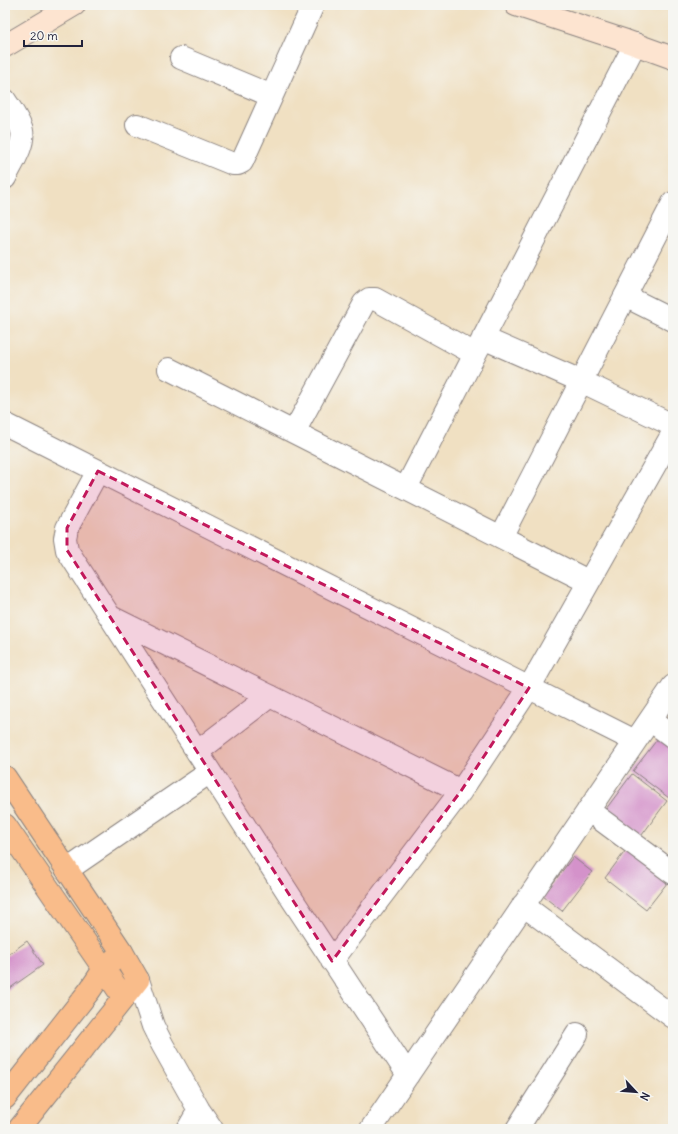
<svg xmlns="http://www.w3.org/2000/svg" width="678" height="1134" font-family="Delius,sans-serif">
<rect width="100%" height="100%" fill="#f6f6f2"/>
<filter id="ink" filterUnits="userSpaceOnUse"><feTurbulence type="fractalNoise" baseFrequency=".025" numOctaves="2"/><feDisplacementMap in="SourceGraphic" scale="8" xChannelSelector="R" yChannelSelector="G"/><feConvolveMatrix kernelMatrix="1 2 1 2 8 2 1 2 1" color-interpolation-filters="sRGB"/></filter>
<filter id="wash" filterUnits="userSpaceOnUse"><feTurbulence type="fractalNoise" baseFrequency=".012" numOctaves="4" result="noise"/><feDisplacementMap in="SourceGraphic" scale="16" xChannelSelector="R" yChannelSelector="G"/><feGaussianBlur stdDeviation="0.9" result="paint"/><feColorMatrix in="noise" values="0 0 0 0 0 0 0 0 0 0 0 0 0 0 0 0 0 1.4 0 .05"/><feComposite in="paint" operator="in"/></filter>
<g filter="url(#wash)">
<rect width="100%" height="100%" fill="#f0e0c2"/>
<g id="blocks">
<path fill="#d492ca" d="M673,706V720L666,715Z
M662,733L673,741V793L669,798L633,771Z
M632,774L667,801L639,839L603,813Z
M629,846L671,878L646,910L605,878Z
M573,857L592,872L562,911L543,896Z
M27,941L43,965L6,991L5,989V957Z"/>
</g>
</g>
<g filter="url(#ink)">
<use href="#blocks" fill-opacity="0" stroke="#89817e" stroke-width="1"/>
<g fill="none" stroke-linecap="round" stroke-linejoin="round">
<defs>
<path id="street" d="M181,58L272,96
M5,100C10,108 20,122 22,131C25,145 11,165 5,178
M137,125L233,164H238L242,162L313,5
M625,296L673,320
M169,369L588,581
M5,424L635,741
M294,432L364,303L369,299H375L475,354
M98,471L67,528L65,538L67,550L292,899L408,1075
M406,488L635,44
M501,537L673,203
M111,617L461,791
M650,720L673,737
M197,752L270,696
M588,810L673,873
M67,870L210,772
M523,905L673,1017
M332,961L461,791L529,688L673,433V427L668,423L581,381L483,338
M138,980L153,1026L162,1044L199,1110L212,1129
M188,1129L199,1110
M371,1129L673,686
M517,1129L577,1034"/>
<path id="secondary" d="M516,5L626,41L673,58
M5,46L74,5"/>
<path id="primary" d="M5,777L122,952L138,980L19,1129
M5,825L104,969L90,990L5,1098"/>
<path id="highway" d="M122,952L104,969L123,997"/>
</defs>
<use href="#street" stroke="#89817e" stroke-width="24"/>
<use href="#secondary" stroke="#89817e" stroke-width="24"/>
<use href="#primary" stroke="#89817e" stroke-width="24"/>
<use href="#highway" stroke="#89817e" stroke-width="24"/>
<use href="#street" stroke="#fff" stroke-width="22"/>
<use href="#secondary" stroke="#fde4d0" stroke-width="22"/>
<use href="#primary" stroke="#f9bc8a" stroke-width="22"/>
<use href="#highway" stroke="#f9bc8a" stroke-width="22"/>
</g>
</g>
<path fill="#c2185b" fill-opacity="0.2" stroke="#c2185b" stroke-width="3" stroke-dasharray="8 5" stroke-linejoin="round" d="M98,471L529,688L461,791L332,961L67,550V528Z"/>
<rect width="678" height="1134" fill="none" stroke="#f6f6f2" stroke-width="20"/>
<g transform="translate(636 1092) rotate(116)" stroke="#f6f6f2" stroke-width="3" paint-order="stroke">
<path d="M0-3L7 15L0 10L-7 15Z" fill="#22223b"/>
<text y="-6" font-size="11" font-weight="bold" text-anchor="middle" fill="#22223b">N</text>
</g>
<path d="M24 40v6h58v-6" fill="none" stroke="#22223b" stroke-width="2"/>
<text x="30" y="40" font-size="12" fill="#22223b" stroke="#f6f6f2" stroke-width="3" paint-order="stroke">20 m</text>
</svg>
